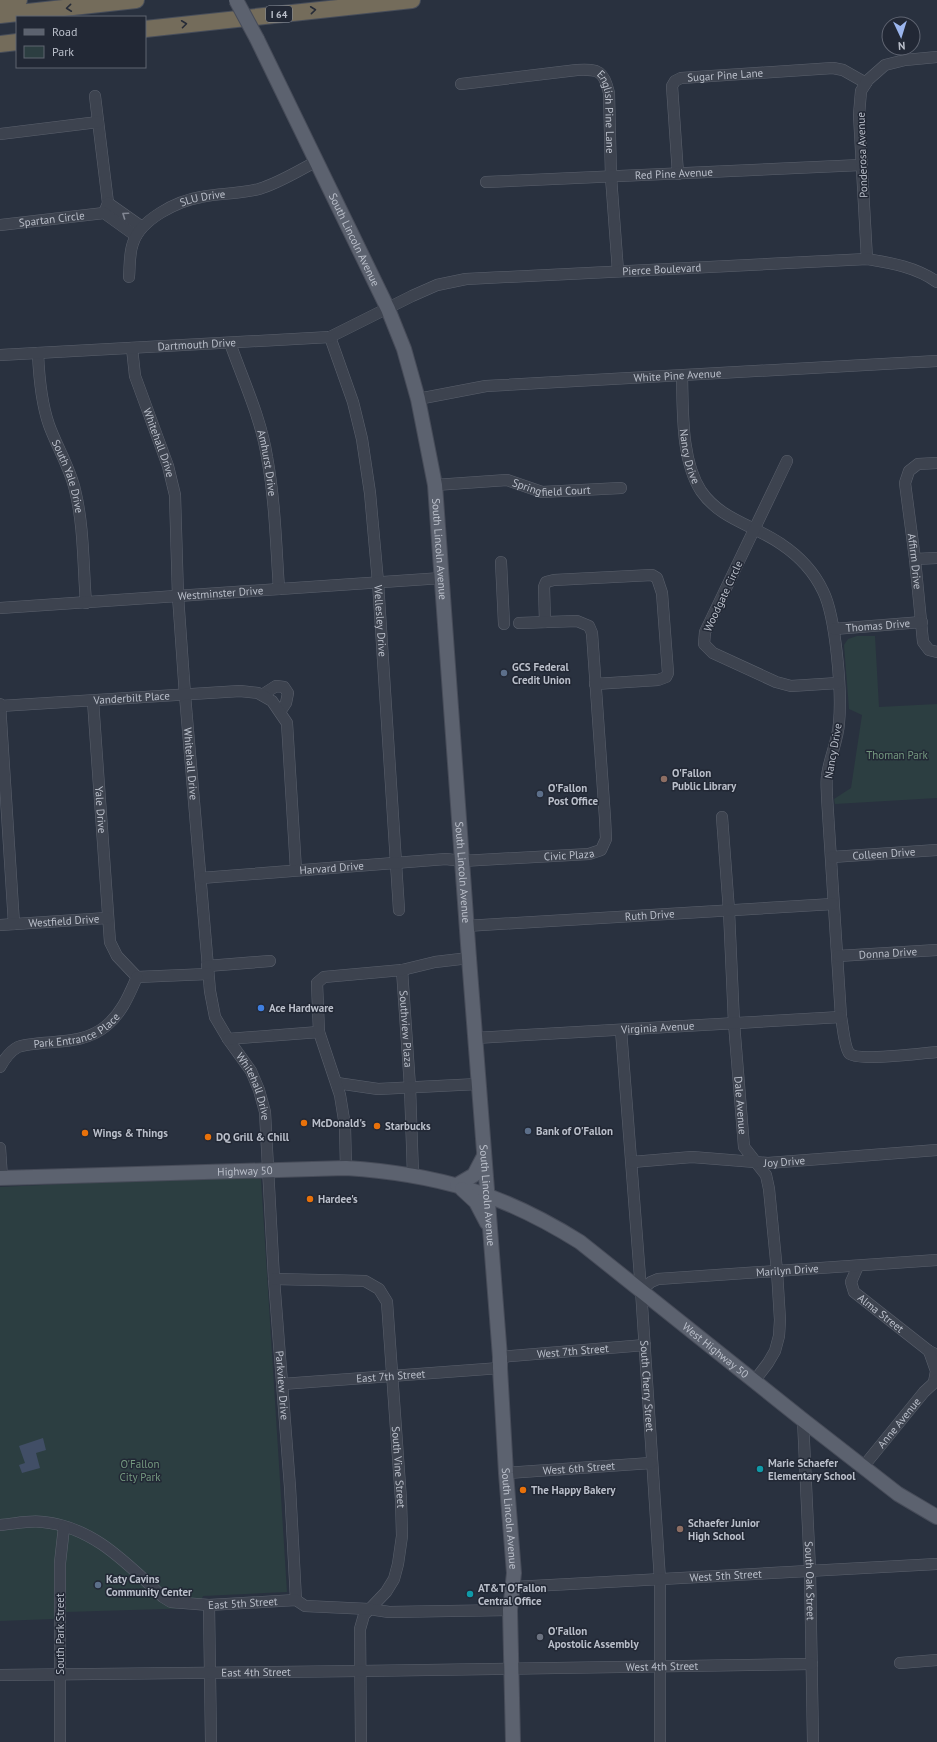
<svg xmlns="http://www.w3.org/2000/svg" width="937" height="1742" font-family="'PT Sans',sans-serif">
<rect width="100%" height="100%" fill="#29313f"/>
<path fill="#2c3e41" d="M857,636H875L879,707L937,704V798L835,804L834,799L851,788L862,715L849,709L844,645L848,639Z
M249,1178L261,1179L287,1592L203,1596L198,1608L66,1612L53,1619L0,1621V1187L151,1180Z"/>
<path fill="#414e66" d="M43,1438L46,1450L36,1453L40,1468L22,1473L19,1465L25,1463L19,1446Z"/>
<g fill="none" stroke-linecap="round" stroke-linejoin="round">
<defs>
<g id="minor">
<path id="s1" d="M461,84L577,70C599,69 604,71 609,93L611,177L618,271"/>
<path d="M95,96L108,203L104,213"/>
<path d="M0,134L98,122"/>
<path id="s2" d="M678,174L672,86L675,81L681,78L833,68L843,70L866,83"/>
<path id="s3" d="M486,182L861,165"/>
<path d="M108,203L142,227"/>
<path id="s4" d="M0,225L104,213L136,236"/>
<path d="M867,259L859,115L861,91L868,80L885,65L905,60L937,57"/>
<path id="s5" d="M129,277C130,266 129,254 133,243C141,219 177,201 201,197C220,193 240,194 259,189C279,183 298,171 317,161"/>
<path id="s6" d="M330,337L353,402L362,439L370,493L378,582L399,910"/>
<path id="s7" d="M230,343C243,380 261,418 267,457C275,500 276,545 279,589"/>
<path id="s8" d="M132,348L135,376L168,466L175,495L178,596L185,695L210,991L215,1017L228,1039L251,1071L259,1090L265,1112L274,1279L290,1487L296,1600"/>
<path id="s9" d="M38,353C39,378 41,402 49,425C57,447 70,468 75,490C84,526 83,566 86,603"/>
<path id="s10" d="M0,355L330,337L412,296L437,285L466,279L867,259C891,263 916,267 937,282"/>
<path id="s11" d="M682,376C683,411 681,460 701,491C721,520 754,525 781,544C799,556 814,572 823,591C836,617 842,693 839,723C838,741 829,758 827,776C826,783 827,790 827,797L841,1017C843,1026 844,1046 849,1053C856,1062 923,1053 937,1052"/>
<path id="s12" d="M418,399L486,386L937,361"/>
<path d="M787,461L705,632L704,644L713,653L776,682L791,686L838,683"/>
<path id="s13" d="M937,463L918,464L909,471L905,483L915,559L923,642L929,650L937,652"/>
<path id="s14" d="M435,485L507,480L542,492L621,488"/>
<path d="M915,559L937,558"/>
<path d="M501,562L504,624"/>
<path id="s15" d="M0,608L442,578"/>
<path d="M545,622L544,587L546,582L554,580L652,575L657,578L662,593L668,673L666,677L658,680L595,684"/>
<path id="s16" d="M834,629L922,622"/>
<path d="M262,695L276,686L284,687L288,693L286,703L280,712"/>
<path id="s17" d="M93,701L110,942L117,956L137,977"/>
<path d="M0,704L14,924"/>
<path id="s18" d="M0,706L240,691L258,693L272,701L287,723L296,870"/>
<path id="s19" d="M722,817L729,911L734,1023L744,1147L766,1175L769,1189L777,1271L780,1320L779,1336L775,1351L768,1363L755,1380"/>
<path id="s20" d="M832,857L937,850"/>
<path id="s21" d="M201,878L446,859L462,861L589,854L601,850L606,839L605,818L592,633L589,626L577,621L519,623"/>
<path id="s22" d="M0,925L107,918"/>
<path id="s23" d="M466,926L833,904"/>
<path id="s24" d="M838,956L937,950"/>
<path d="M207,966L270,961"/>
<path id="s25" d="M402,970L410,1087L413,1175"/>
<path d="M137,977L208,974"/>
<path id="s26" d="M621,1030L641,1290L660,1580V1742"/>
<path id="s27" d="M475,1038L841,1017"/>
<path d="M228,1039L319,1032"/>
<path id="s28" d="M0,1067C4,1060 10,1051 18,1047C26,1044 35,1044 42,1043C65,1041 88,1041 106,1026C122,1013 129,995 137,977"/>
<path d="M337,1083L378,1089L478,1084"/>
<path d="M0,1148L2,1178"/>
<path id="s29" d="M632,1162L692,1157L768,1163L937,1150"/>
<path d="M346,1168L345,1126L340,1095L319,1032L317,983L324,977L402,970L435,962L469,958"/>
<path id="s30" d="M858,1266L851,1282L854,1292L929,1351L937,1355"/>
<path id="s31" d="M274,1279L365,1281L379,1289L387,1302L401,1500L402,1536L398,1564L394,1579L386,1592L364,1615L360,1629L361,1742"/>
<path id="s32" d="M641,1290L651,1282L658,1279L937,1260"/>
<path d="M929,1351L936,1371L934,1382"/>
<path id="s33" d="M500,1357L645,1345"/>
<path id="s34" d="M282,1384L500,1368"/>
<path id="s35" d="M803,1420L810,1570L813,1742"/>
<path id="s36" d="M863,1467L924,1392L937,1380"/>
<path id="s37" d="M506,1473L651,1463"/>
<path id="s38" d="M0,1525C14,1524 29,1520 43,1522C94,1527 127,1564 163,1597L171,1602L209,1605L296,1600L305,1606L369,1609L389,1612L510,1610"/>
<path id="s39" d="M514,1587L937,1564"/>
<path d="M209,1605L211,1742"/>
<path d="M900,1663L937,1660"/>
<path id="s40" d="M0,1675L360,1671L812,1664"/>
<path d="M60,1742V1563L64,1527"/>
</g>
<g id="major">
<path id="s41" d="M257,39L388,309L404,349L418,399L435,485L469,958L500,1357V1368L506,1473L514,1573L510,1610L513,1742"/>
<path id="s42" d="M0,1178L346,1168C437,1174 502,1193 580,1242L803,1420L898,1494L937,1517"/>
<path d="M457,1185L474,1175L484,1156"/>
<path d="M462,1189L476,1202L487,1223"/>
</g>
<path id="highway" d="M0,1L19,0
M0,15L136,0
M145,29L412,0
M0,44L17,42"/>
</defs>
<use href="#minor" stroke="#5b616d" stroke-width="12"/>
<use href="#major" stroke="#474c59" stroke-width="16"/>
<use href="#highway" stroke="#484e5a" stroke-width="18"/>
<use href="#minor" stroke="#3d434f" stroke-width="11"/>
<use href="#major" stroke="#5c626f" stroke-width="14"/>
<use href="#highway" stroke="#746c5b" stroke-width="16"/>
<defs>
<path id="major-bridge" d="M236,0L257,39"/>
</defs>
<use href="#major-bridge" stroke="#474c59" stroke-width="16" stroke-linecap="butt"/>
<use href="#major-bridge" stroke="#5c626f" stroke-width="14"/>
</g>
<defs><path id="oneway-chevron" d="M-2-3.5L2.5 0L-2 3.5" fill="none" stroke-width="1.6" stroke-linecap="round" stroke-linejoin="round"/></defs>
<g stroke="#262b37">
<use href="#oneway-chevron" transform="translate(69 8) rotate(174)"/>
<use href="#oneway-chevron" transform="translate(313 10) rotate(-6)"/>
<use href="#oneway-chevron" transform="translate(184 24) rotate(-7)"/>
</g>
<use stroke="#828793" href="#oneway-chevron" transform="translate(125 215) rotate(-145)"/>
<g fill="#5c6f8a" stroke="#222835" stroke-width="1.5">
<circle cx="504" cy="673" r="4"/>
<circle cx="540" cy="794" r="4"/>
<circle cx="528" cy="1131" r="4"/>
<circle cx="98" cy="1585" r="4"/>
</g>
<g fill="#8d6e63" stroke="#222835" stroke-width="1.5">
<circle cx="664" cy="779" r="4"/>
<circle cx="680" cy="1529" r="4"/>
</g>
<circle fill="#3f7fe0" stroke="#222835" stroke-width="1.5" cx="261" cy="1008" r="4"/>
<g fill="#e8710a" stroke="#222835" stroke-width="1.5">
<circle cx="304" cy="1123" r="4"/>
<circle cx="377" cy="1126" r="4"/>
<circle cx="85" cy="1133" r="4"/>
<circle cx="208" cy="1137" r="4"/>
<circle cx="310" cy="1199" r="4"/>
<circle cx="523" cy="1490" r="4"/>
</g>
<g fill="#0f9aa8" stroke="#222835" stroke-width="1.5">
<circle cx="760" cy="1469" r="4"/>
<circle cx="470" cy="1594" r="4"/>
</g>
<circle fill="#6b7280" stroke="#222835" stroke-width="1.5" cx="540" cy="1637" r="4"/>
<g text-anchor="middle" stroke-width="3" stroke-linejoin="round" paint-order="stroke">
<rect fill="#222835" stroke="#8c929d" stroke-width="1" x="266" y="6" width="26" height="16" rx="3"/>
<g font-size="10" font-weight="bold" fill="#babfca">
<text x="279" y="18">I 64</text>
</g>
<g font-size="11" fill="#babfca" stroke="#222835">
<text dy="4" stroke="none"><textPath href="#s2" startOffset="145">Sugar Pine Lane</textPath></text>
<text dy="4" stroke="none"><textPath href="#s1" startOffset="181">English Pine Lane</textPath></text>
<text transform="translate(862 155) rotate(-92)" y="4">Ponderosa Avenue</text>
<text dy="4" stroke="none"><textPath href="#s3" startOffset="188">Red Pine Avenue</textPath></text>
<text dy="4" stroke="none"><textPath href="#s5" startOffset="121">SLU Drive</textPath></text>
<text dy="4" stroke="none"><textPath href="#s4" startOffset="52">Spartan Circle</textPath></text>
<text dy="4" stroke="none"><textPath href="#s41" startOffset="223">South Lincoln Avenue</textPath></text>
<text dy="4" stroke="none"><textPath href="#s10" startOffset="675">Pierce Boulevard</textPath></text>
<text dy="4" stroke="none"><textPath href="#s10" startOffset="197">Dartmouth Drive</textPath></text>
<text dy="4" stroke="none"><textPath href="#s12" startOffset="261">White Pine Avenue</textPath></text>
<text dy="4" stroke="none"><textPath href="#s8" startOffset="99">Whitehall Drive</textPath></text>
<text dy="4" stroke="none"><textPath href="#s11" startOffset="81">Nancy Drive</textPath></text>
<text dy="4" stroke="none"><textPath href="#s7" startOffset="126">Amhurst Drive</textPath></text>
<text dy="4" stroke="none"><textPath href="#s9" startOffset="128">South Yale Drive</textPath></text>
<text dy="4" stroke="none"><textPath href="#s14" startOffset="118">Springfield Court</textPath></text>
<text dy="4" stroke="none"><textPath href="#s41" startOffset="547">South Lincoln Avenue</textPath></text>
<text dy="4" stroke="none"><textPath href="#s13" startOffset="122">Affirm Drive</textPath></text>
<text dy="4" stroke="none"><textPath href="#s15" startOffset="221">Westminster Drive</textPath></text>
<text transform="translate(723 596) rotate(-65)" y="4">Woodgate Circle</text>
<text dy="4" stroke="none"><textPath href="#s6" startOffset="290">Wellesley Drive</textPath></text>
<text dy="4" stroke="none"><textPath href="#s16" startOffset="44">Thomas Drive</textPath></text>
<text dy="4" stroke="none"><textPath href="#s18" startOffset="132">Vanderbilt Place</textPath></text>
<text transform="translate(833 751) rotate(-80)" y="4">Nancy Drive</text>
<text dy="4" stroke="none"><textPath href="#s8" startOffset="423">Whitehall Drive</textPath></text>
<text dy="4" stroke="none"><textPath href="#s17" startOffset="109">Yale Drive</textPath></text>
<text dy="4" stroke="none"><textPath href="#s20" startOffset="52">Colleen Drive</textPath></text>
<text dy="4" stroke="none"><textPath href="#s21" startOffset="369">Civic Plaza</textPath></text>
<text dy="4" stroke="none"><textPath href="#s21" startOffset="131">Harvard Drive</textPath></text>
<text dy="4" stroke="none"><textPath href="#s41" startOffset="871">South Lincoln Avenue</textPath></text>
<text dy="4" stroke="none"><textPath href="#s23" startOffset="184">Ruth Drive</textPath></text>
<text dy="4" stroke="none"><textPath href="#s22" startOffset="64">Westfield Drive</textPath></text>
<text dy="4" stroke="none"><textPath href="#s24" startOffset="50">Donna Drive</textPath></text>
<text dy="4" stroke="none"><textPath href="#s27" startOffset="183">Virginia Avenue</textPath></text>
<text dy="4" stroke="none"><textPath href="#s28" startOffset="89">Park Entrance Place</textPath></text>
<text dy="4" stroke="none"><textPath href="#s25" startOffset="59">Southview Plaza</textPath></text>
<text dy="4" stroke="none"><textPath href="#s8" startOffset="758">Whitehall Drive</textPath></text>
<text dy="4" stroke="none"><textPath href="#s19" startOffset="289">Dale Avenue</textPath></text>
<text dy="4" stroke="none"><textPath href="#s29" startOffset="153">Joy Drive</textPath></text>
<text dy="4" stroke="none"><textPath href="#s42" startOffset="245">Highway 50</textPath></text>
<text dy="4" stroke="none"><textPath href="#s41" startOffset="1195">South Lincoln Avenue</textPath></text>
<text dy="4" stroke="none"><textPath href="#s32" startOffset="150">Marilyn Drive</textPath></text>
<text dy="4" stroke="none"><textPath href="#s30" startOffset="62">Alma Street</textPath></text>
<text dy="4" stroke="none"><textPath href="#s42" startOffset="768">West Highway 50</textPath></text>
<text dy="4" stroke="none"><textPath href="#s33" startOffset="73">West 7th Street</textPath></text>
<text dy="4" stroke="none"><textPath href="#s34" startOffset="109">East 7th Street</textPath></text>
<text dy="4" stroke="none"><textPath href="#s8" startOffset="1060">Parkview Drive</textPath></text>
<text dy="4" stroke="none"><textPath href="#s26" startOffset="357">South Cherry Street</textPath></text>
<text dy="4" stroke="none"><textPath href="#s36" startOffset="57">Anne Avenue</textPath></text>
<text dy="4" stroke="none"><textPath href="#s31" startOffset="288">South Vine Street</textPath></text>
<text dy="4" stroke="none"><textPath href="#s37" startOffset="73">West 6th Street</textPath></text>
<text dy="4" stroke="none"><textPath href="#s41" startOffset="1519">South Lincoln Avenue</textPath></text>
<text dy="4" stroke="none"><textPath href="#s39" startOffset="212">West 5th Street</textPath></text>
<text dy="4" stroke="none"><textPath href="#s35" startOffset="161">South Oak Street</textPath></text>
<text dy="4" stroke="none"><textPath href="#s38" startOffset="269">East 5th Street</textPath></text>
<text transform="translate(60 1634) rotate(-90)" y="4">South Park Street</text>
<text dy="4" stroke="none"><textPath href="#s40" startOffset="662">West 4th Street</textPath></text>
<text dy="4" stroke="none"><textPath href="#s40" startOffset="256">East 4th Street</textPath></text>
</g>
<g font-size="11" font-weight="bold" fill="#babfca" stroke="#222835" text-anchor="start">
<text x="512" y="671">GCS Federal<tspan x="512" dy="13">Credit Union</tspan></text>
<text x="672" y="777">O'Fallon<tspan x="672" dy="13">Public Library</tspan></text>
<text x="548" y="792">O'Fallon<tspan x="548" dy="13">Post Office</tspan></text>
<text x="269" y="1012">Ace Hardware</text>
<text x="312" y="1127">McDonald's</text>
<text x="385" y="1130">Starbucks</text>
<text x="536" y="1135">Bank of O'Fallon</text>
<text x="93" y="1137">Wings &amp; Things</text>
<text x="216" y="1141">DQ Grill &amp; Chill</text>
<text x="318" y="1203">Hardee's</text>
<text x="768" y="1467">Marie Schaefer<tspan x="768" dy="13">Elementary School</tspan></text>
<text x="531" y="1494">The Happy Bakery</text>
<text x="688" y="1527">Schaefer Junior<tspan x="688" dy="13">High School</tspan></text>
<text x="106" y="1583">Katy Cavins<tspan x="106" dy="13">Community Center</tspan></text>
<text x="478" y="1592">AT&amp;T O'Fallon<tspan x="478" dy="13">Central Office</tspan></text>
<text x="548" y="1635">O'Fallon<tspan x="548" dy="13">Apostolic Assembly</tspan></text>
</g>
<g font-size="11" fill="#74987f" stroke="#222835">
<text x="897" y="759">Thoman Park</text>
<text x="140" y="1468">O'Fallon<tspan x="140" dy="13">City Park</tspan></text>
</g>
</g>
<rect x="16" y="16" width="130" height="52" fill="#222835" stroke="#5f6471"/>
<rect x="24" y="29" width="20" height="6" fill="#5c626f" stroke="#5f6471"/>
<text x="52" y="36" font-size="12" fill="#babfca">Road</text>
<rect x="24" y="46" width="20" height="12" fill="#2c3e41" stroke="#5f6471"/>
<text x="52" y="56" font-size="12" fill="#babfca">Park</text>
<g transform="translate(901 36) rotate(176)"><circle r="19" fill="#222835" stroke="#5f6471"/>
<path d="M0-3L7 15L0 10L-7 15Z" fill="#9bb5ed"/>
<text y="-6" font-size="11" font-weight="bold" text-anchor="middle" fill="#babfca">N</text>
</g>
</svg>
